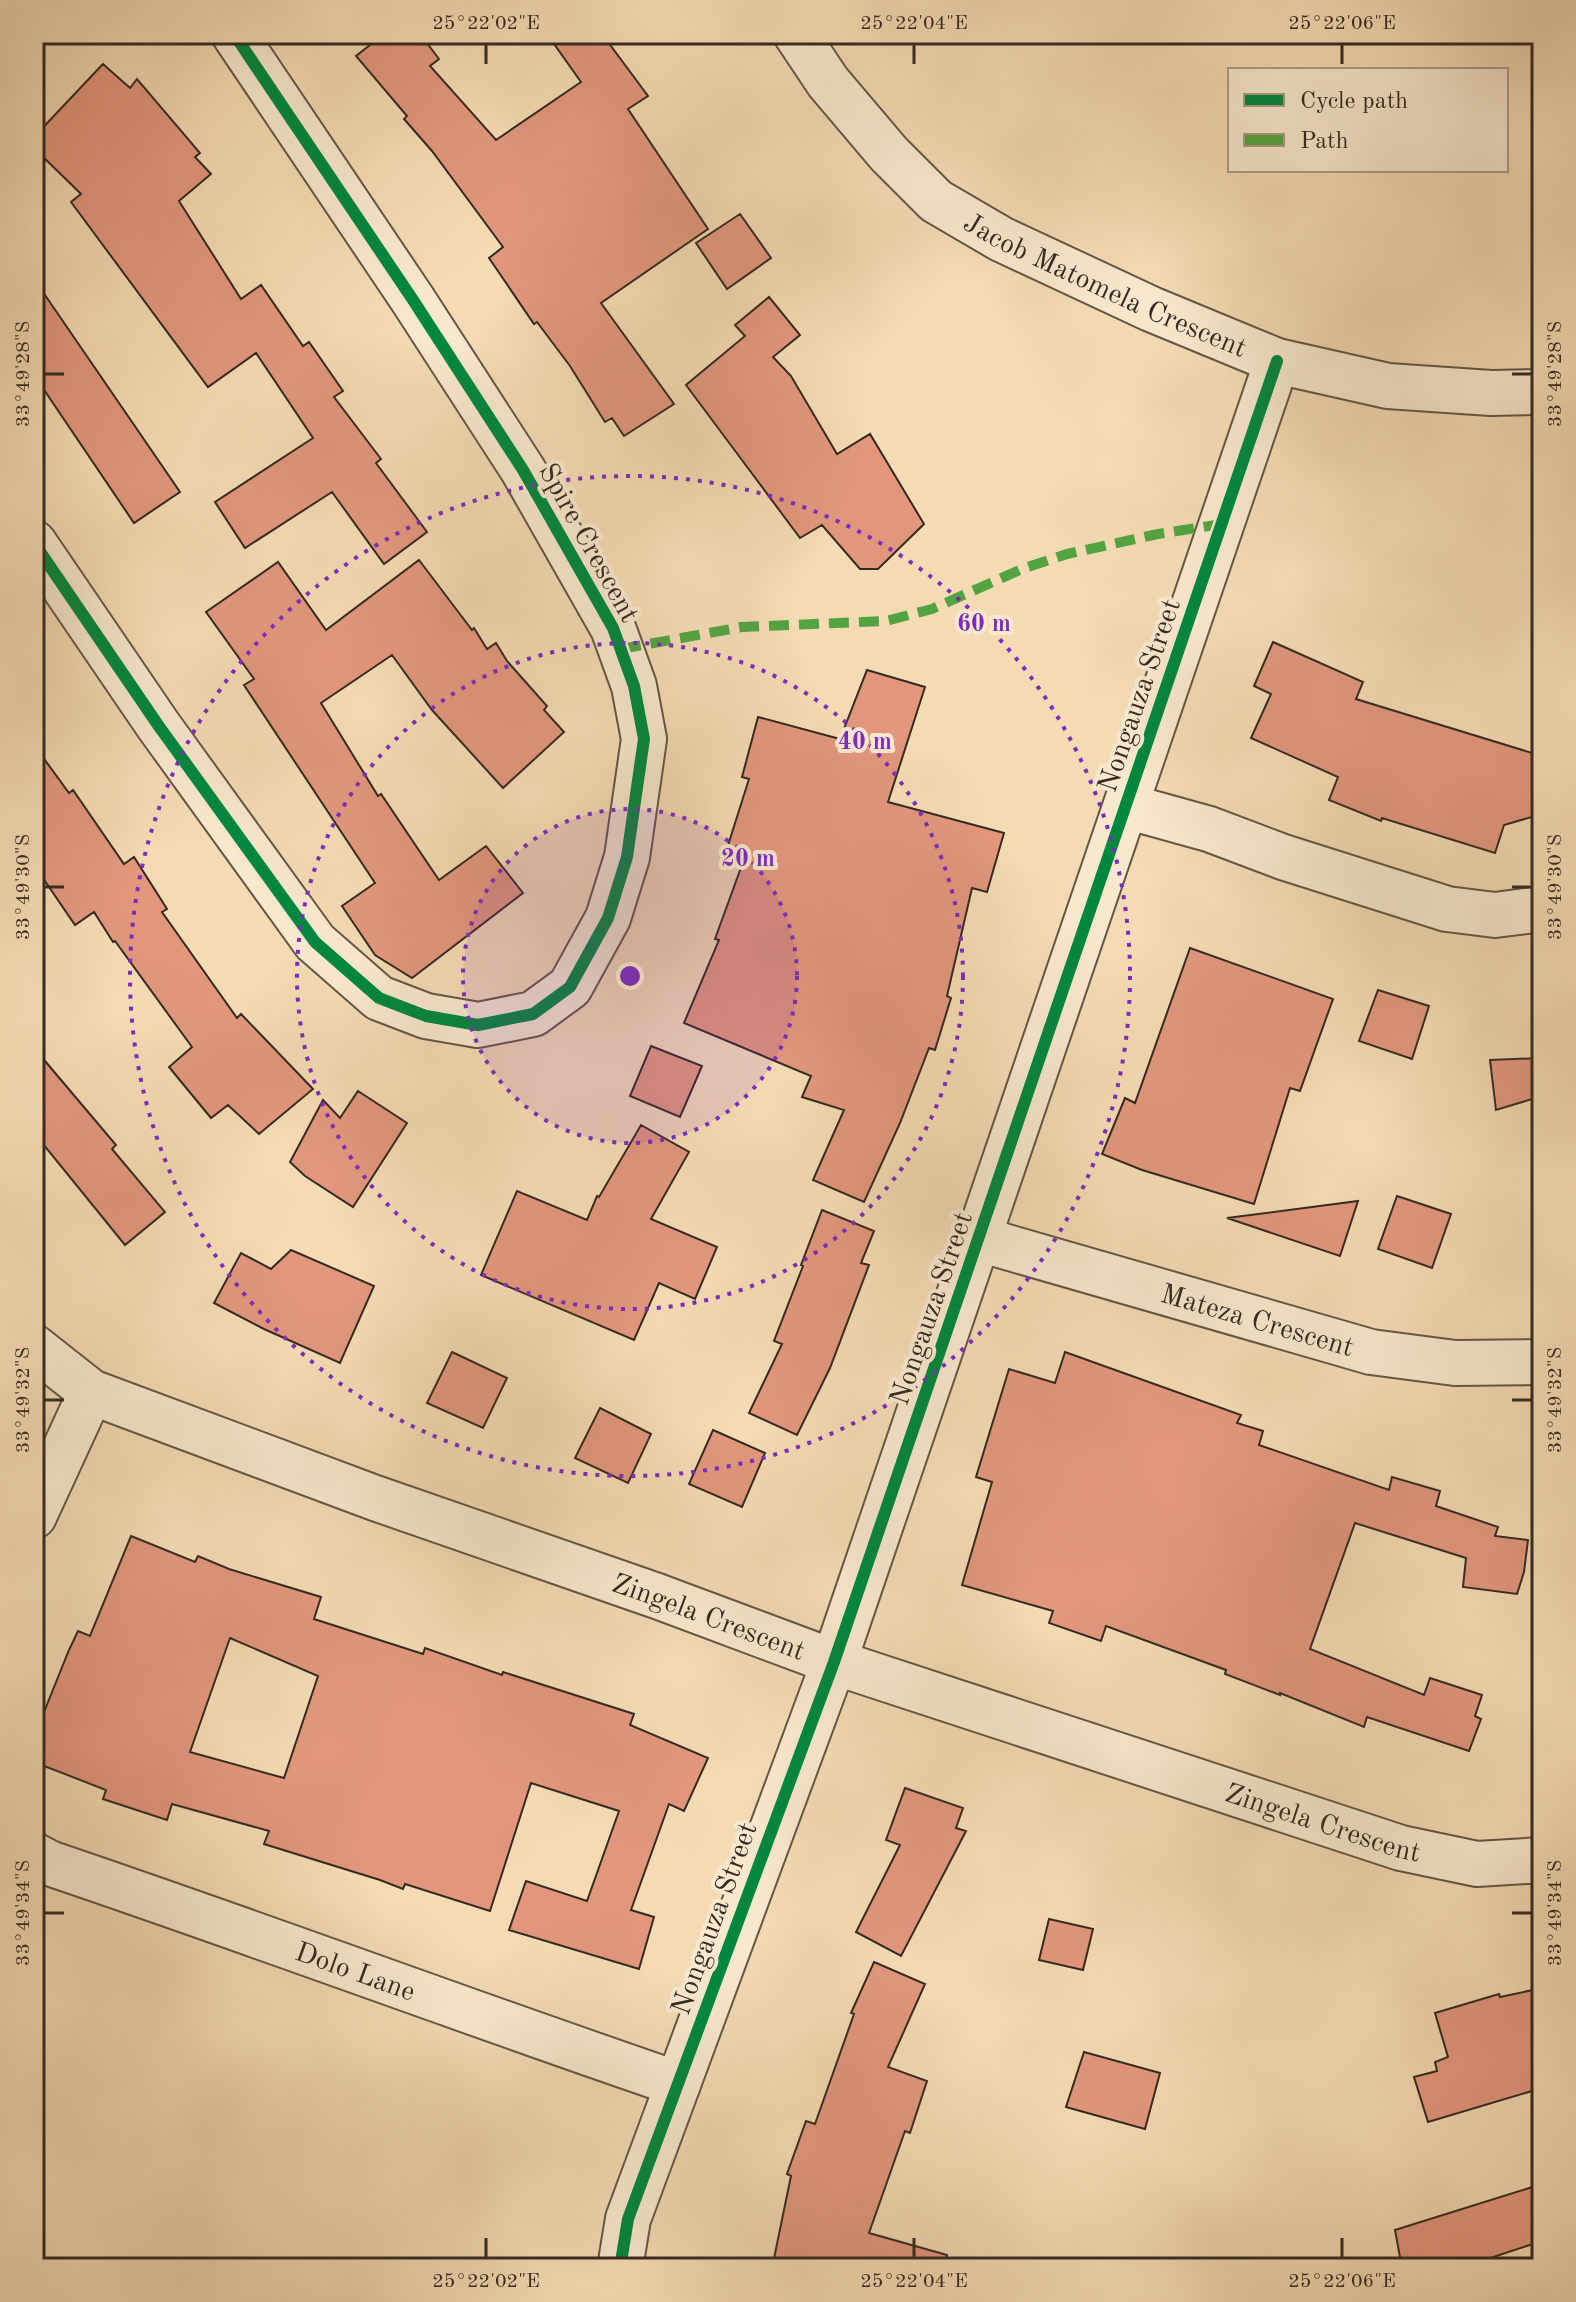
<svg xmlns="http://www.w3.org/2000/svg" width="1576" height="2302" font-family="'Old Standard TT',serif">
<rect width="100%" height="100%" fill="#f4dbb4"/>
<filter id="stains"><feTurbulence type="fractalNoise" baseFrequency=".0025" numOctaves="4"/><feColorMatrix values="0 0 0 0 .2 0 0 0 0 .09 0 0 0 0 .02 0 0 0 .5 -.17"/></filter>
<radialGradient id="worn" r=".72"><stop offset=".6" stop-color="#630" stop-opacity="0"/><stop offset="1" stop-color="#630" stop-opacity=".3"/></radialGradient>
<path fill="#e2977d" stroke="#342a22" stroke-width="2" fill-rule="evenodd" d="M384,34H420L439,59L430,66L496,140L581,82L547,34H602L648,96L628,109L708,229L601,303L674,404L624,436L612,418L605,422L570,366L537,322L534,324L489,258L503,247L432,151L404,119L407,116L356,56Z
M103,64L130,88L137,79L200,153L195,157L211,174L179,201L241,299L261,285L303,346L309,342L343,391L334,397L381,459L376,463L427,532L384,564L332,492L245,548L215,502L313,438L256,353L208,387L71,202L81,194L34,148V137Z
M740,214L771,258L727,289L696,243Z
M34,279L180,492L134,523L34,375Z
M769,297L800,335L773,357L791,376L837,454L870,434L924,524L878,569H860L822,525L800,538L686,385L745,336L735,325Z
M419,560L472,630L474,628L487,649L496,643L507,661L547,706L544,710L564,732L503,788L432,710L392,655L321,703L378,796L381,794L439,880L486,846L523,893L412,978L375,955L342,906L375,883L244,685L254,679L206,612L278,562L326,630Z
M1273,642L1363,682L1356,699L1542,756V814L1504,825L1495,853L1382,818L1381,821L1329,800L1338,777L1251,738L1271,694L1254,686Z
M867,670L925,687L888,802L1004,833L987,892L972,888L947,996L951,998L935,1050L929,1048L900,1123L864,1202L813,1180L844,1110L802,1097L811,1076L684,1023L719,940L715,939L743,862L725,855L749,779L742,777L758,717L840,739Z
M34,745L69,793L73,790L124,864L134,857L167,909L162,912L237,1018L241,1014L313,1089L259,1134L228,1105L211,1118L169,1067L192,1047L115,941L113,942L94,912L75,925L34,865Z
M1190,948L1333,999L1300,1091L1290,1088L1254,1204L1142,1170L1102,1154L1125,1098L1135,1103Z
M1378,990L1429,1006L1412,1059L1359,1041Z
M651,1046L702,1066L680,1117L630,1096Z
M34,1048L116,1145L112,1149L165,1212L125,1245L34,1133Z
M1542,1058V1096L1496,1110L1490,1060Z
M358,1091L407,1123L353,1207L305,1176L290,1162L323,1100L340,1118Z
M641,1125L689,1152L651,1219L717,1247L695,1299L659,1283L634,1340L481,1275L517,1191L587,1220L597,1196L599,1197Z
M1397,1196L1451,1214L1432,1268L1378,1249Z
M1358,1201L1340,1256L1227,1218Z
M822,1210L874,1231L861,1263L869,1265L830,1368L797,1435L749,1413L782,1344L774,1341L803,1266L801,1265Z
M291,1250L374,1286L340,1363L264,1329L214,1303L241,1253L271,1269Z
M452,1352L507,1378L483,1428L427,1403Z
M1065,1352L1241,1415L1237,1423L1263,1431L1259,1445L1389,1490L1392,1477L1440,1491L1436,1506L1498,1527L1495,1536L1528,1540L1524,1572L1517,1594L1463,1587L1466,1558L1355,1523L1310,1649L1424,1695L1430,1678L1482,1695L1475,1716L1481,1719L1469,1751L1367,1717L1364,1727L1280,1693V1695L1225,1674L1226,1670L1106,1626L1101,1641L1049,1623L1053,1611L962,1585L992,1482L976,1477L1009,1369L1055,1383Z
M600,1408L651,1434L628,1483L575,1458Z
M713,1430L765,1453L742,1507L689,1484Z
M131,1536L195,1562L198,1556L229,1569L321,1597L314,1619L423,1654L425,1648L502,1675L503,1672L634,1714L630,1725L708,1758L684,1811L669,1804L631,1910L654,1917L639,1969L509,1930L526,1881L587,1901L619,1811L531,1783L490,1911L405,1884L403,1889L380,1880L264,1844L269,1831L172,1804L167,1820L103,1799L106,1790L34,1762V1737L69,1650L78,1631L90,1636ZM230,1638L318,1676L284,1778L190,1752Z
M905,1788L963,1808L956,1828L966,1831L901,1956L856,1932L900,1845L886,1840Z
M1049,1919L1093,1929L1083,1970L1039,1960Z
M874,1962L925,1984L888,2067L927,2081L910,2133L905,2131L869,2233L947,2255L945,2268H772L791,2176L787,2174L806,2121L815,2124L854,2014L851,2013Z
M1542,1988V2088L1428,2122L1414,2077L1437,2071L1435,2062L1448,2057L1435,2013L1499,1994L1500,1997Z
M1084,2052L1160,2073L1145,2129L1066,2107Z
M1542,2184V2241L1460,2268H1402L1395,2230Z"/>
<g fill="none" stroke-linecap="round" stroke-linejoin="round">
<defs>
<g id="minor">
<path id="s1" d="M796,34L828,82L889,154L936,201L1001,239L1151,309L1277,361L1388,386L1491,393L1542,392"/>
<path d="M34,543L158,725L315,942L379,998L426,1016L478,1025L533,1014L570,987L608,918L627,857L644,739L634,686L613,628L523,470L413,300L234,34"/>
<path d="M1126,806L1209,829L1283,857L1447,909L1495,915L1542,909"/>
<path id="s2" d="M979,1239L1371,1352L1455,1363L1542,1362"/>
<path id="s3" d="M34,1347L91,1392L375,1498L657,1596L834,1662L1401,1848L1477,1864L1542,1860"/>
<path d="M34,1516L91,1392"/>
<path id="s4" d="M34,1855L49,1863C259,1934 467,2012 678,2084"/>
<path d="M620,2268L628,2219L834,1662L1277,361"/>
</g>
</defs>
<use href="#minor" stroke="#645646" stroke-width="48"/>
<use href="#minor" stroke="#f8e8ce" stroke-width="44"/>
<path stroke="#53a441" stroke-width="10" stroke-dasharray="20 10" stroke-linecap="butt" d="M621,649L742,627L886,621L932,609L1022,569L1067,554L1158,534L1222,524"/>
<defs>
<path id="cycleway" d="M34,543L158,725L315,942L379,998L426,1016L478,1025L533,1014L570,987L608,918L627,857L644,739L634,686L613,628L523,470L413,300L234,34
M620,2268L628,2219L834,1662L1277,361"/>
</defs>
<use href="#cycleway" stroke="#f8e8ce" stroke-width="17"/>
<use href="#cycleway" stroke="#00873e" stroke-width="12"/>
</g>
<path fill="none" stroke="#342a22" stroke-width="3" d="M486,44V64M914,44V64M1342,44V64M44,374H64M1512,374H1532M44,887H64M1512,887H1532M44,1400H64M1512,1400H1532M44,1913H64M1512,1913H1532M486,2238V2258M914,2238V2258M1342,2238V2258"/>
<circle cx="630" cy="976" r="167" fill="#7b2cbf" fill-opacity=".12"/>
<g fill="none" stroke="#7b2cbf" stroke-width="4" stroke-dasharray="4 8">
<circle cx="630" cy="976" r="167"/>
<circle cx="630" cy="976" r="333"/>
<circle cx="630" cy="976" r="500"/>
</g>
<g text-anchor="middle" stroke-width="8" stroke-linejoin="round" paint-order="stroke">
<g font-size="28" fill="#342a22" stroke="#f8e8ce">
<text dy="10" stroke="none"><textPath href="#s1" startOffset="408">Jacob Matomela Crescent</textPath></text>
<text transform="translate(590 542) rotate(61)" y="10">Spire Crescent</text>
<text transform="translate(1138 695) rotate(-71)" y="10">Nongauza Street</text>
<text transform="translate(930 1308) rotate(-71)" y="10">Nongauza Street</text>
<text dy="10" stroke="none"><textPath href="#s2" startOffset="290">Mateza Crescent</textPath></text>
<text dy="10" stroke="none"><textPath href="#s3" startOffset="730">Zingela Crescent</textPath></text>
<text dy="10" stroke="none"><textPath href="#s3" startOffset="1378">Zingela Crescent</textPath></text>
<text transform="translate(713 1918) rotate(-70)" y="10">Nongauza Street</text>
<text dy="10" stroke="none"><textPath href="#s4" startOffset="342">Dolo Lane</textPath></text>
</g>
</g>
<circle cx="630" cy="976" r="12" fill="#7b2cbf" stroke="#f8e8ce" stroke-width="4"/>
<g font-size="24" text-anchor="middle" font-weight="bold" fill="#7b2cbf" stroke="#f8e8ce" stroke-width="8" stroke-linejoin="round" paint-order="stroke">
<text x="984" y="631">60 m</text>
<text x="865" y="749">40 m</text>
<text x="748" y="866">20 m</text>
</g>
<rect width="1576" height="2302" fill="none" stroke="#f4dbb4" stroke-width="88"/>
<rect x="1228" y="68" width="280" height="104" fill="#f8e8ce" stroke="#aa9c89" stroke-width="2"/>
<rect x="1244" y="94" width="40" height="12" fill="#00873e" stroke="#aa9c89" stroke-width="2"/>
<text x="1300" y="108" font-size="24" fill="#342a22">Cycle path</text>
<rect x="1244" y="134" width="40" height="12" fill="#53a441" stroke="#aa9c89" stroke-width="2"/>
<text x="1300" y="148" font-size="24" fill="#342a22">Path</text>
<rect x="44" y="44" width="1488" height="2214" fill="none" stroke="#342a22" stroke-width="3"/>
<g font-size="20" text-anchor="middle" fill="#342a22">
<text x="486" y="29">25°22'02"E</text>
<text x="914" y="29">25°22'04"E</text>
<text x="1342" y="29">25°22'06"E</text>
<text transform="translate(22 374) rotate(-90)" y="7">33°49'28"S</text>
<text transform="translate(1554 374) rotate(-90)" y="7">33°49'28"S</text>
<text transform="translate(22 887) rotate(-90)" y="7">33°49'30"S</text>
<text transform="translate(1554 887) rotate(-90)" y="7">33°49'30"S</text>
<text transform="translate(22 1400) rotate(-90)" y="7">33°49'32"S</text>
<text transform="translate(1554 1400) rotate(-90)" y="7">33°49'32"S</text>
<text transform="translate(22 1913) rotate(-90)" y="7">33°49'34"S</text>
<text transform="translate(1554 1913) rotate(-90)" y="7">33°49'34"S</text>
<text x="486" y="2287">25°22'02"E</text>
<text x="914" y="2287">25°22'04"E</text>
<text x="1342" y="2287">25°22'06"E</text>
</g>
<rect width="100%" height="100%" filter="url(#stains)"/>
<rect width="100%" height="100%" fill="url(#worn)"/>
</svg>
